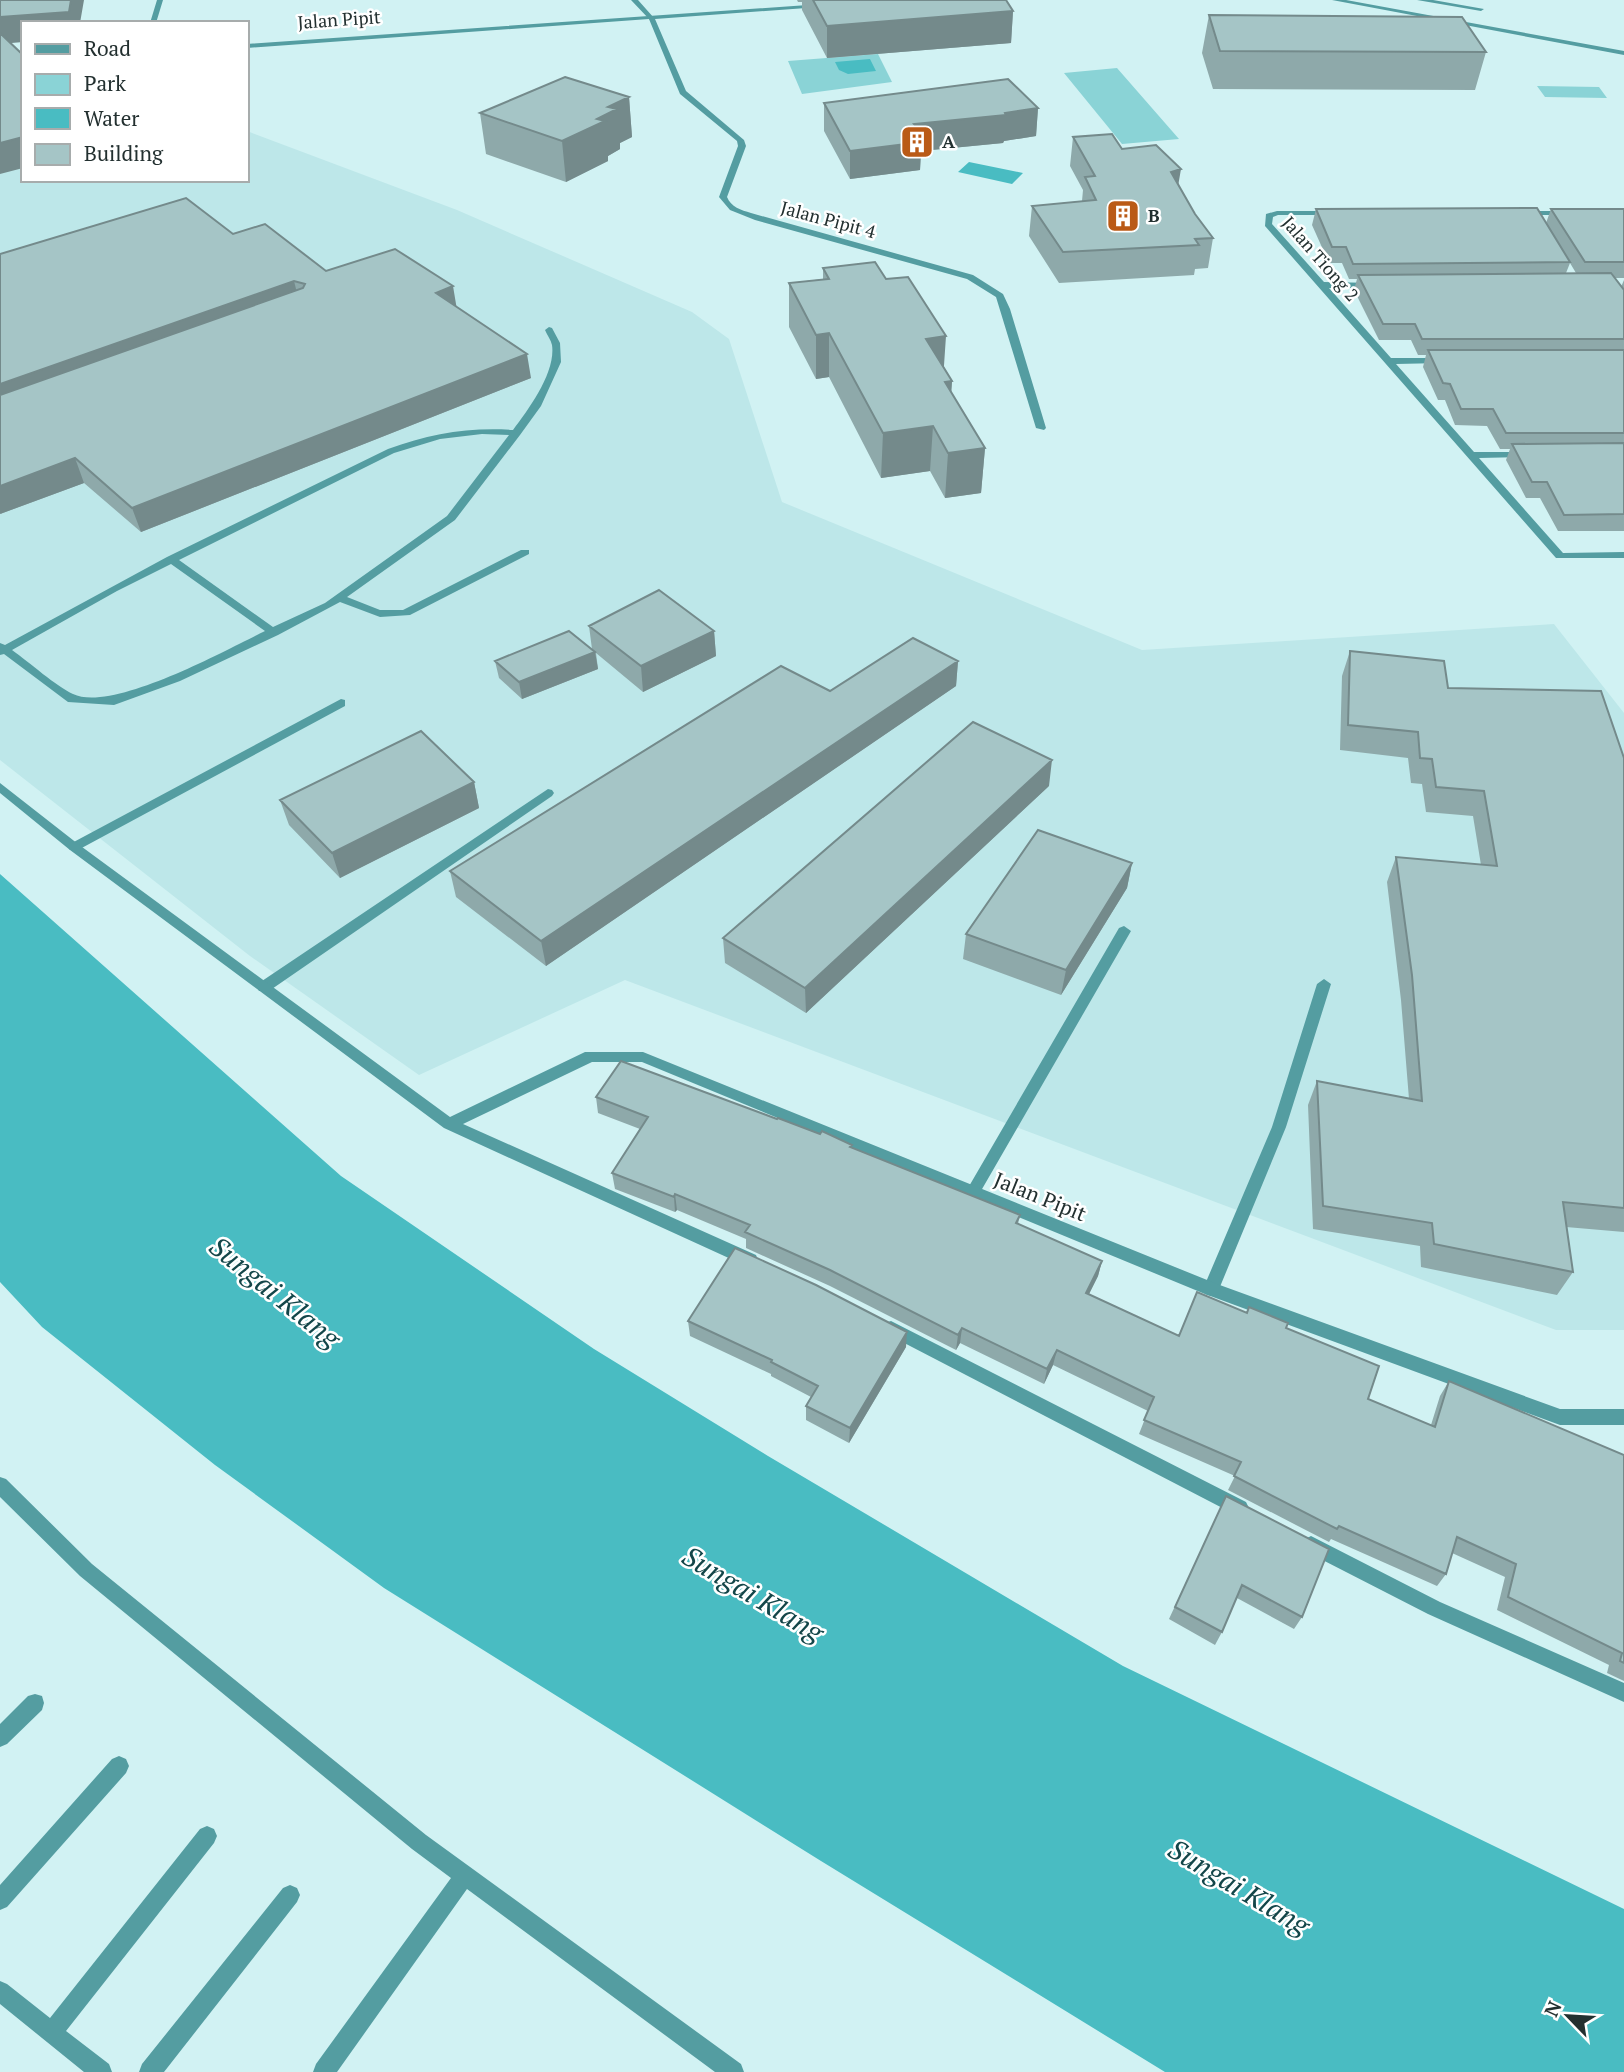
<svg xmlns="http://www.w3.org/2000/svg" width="1624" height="2072" font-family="'PT Serif',serif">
<rect width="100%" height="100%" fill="#d1f2f3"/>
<path fill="#bde7e9" d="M23,62V180H247V131L457,210L692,312L729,339L782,502L1142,650L1554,624L1624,713V1330H1556L625,980L419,1075L250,956L0,760V64Z"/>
<path fill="#8ad3d6" d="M878,54L892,82L802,94L788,61Z
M1117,68L1179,139L1122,144L1064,73Z
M1537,86L1599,87L1607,98L1545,97Z"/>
<path fill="#49bcc2" d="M870,59L876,71L848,74L839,70L835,62Z
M969,162L1023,173L1012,184L958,172Z
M0,874L341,1176L594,1349L768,1456L1123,1666L1624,1909V2072H1165L821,1861L384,1588L215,1465L42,1327L0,1282Z"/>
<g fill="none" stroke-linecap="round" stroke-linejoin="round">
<path fill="#549da1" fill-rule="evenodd" d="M631,0H638L654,18V20H650Z
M1417,0H1433L1484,9L1481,11Z
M549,327L552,328L560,343L561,362L541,406L520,435L455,520L347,597L380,610H403L521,550H529V554L410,615L380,617L340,602L278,635L180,681L114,705L68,702L4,654L0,655V643L5,645L167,557L388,449C430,434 468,427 513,430C529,409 556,372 552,345C551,340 547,335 545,330ZM482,434L509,435L447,516L325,603L273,627L179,560L394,453L440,439ZM171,564L265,631C226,650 112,713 73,694C57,687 29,662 12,650L117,591Z
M341,699L345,700V706L78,850H70L68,847L70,844Z
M548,789L552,790L554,793L552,796L269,991H259L257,987L259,983Z
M1124,926L1131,931L978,1196L973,1198L968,1196L965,1192L968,1188L1119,928Z
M1324,979L1331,984L1286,1127L1217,1294L1211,1296L1205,1294L1203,1289L1272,1127L1317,984Z
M0,1477L6,1479L92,1564L426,1835L741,2064L744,2072H715L467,1889L337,2072H313L316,2064L451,1878L412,1849L80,1576L0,1497Z
M35,1694L42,1696L44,1703L42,1710L7,1744L0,1747V1724L28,1696Z
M119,1756L126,1759L129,1766L126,1773L7,1907L0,1910V1885L112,1759Z
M207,1826L214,1829L217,1836L214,1843L66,2031L109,2064L112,2072H84L0,2004V1981L7,1984L50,2018L200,1829Z
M290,1885L297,1888L300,1895L297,1902L164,2072H139L142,2064L283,1888Z"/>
<path fill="#549da1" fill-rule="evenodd" d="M157,0H163L156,23H150Z
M1332,0H1346L1624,51V55Z
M822,4L820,7L655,19L686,91L744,140L746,146L727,197C731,207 741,210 751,213L973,275L1003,294L1010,309L1046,428L1044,430L1036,428L996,297L967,279L755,220L730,210L719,197L738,146L737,141L680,94L649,19L247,48V44Z
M1277,211H1334L1335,213L1331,215H1278L1273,217L1272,224L1324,282L1377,283V287L1374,288H1329L1391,358H1445V362L1442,363L1396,364L1474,452H1527V456L1524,457L1479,458L1563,553L1624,552V558H1556L1265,226L1266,214Z
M1523,211H1569L1573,213L1569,215H1520L1519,213Z
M0,783L78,844L450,1117L585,1052H643L1217,1284L1560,1409H1624V1425H1560L1205,1294L642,1062H592L463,1124L756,1255L758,1260L756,1265L750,1267L744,1265L444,1128L70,850L0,793Z
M891,1321L1246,1502L1249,1508L1246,1514L1240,1516L1234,1514L885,1333L883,1328L885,1323Z
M1311,1536L1440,1602L1624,1683V1702L1428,1614L1305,1551L1302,1545L1305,1539Z"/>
</g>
<path fill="#8ea9aa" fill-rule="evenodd" d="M797,0H1006L1013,11L1011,43L827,58L802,10V2H798Z
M1209,15L1486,52L1475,90L1213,89L1202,53Z
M629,97L632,137L620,143V149L608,156V161L566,182L486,154L480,113Z
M824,103L1038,108L1036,136L1004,141L1003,143L921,151L920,170L850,179L824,131Z
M1073,137L1122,149L1178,185L1195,214L1213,238L1208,268L1195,269L1194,275L1059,283L1029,236L1032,206L1082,201L1083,190L1070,166Z
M1316,209L1546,223L1551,209H1624V278H1615L1621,287L1624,280V531H1558L1540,498H1526L1506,460L1510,449H1500L1487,426L1455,425L1445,400H1438L1423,367L1426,355H1418L1411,340H1379L1354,290L1357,279H1349L1342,263H1329L1312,225ZM1570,263L1576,273H1566Z
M233,234L326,271L457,307L531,378L141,532L84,483L0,514Z
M823,268L944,367L952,381L951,393L985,448L981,493L945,498L930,471L881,478L829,377L816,379L789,327V283L823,279Z
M589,626L714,631L716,656L643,692L596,653L598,669L522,699L499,678L495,661L592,649Z
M1350,651L1624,758V1232L1566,1227L1573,1272L1557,1295L1421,1267L1420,1246L1313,1229L1308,1105L1317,1081L1409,1099L1401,1000L1387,882L1396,857L1481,865L1473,816L1426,812L1422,784L1411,783L1408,758L1340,750L1342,676Z
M958,661L956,686L546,966L456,897L450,871L830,691Z
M474,782L479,808L340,878L289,825L280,800Z
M1049,786L806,1013L725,963L723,938Z
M1132,863L1127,888L1061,995L963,959L966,934Z
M596,1097L852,1148L1020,1215L1018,1224L1102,1261L1098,1276L1089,1294L1179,1336L1247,1313L1286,1328L1368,1399L1431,1425L1440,1396L1449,1381L1624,1455V1681L1607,1673L1609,1665L1497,1610L1505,1577L1452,1553L1446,1574L1437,1586L1331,1539L1329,1542L1228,1490L1235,1476L1139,1434L1148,1411L1053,1365L1044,1384L960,1343L956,1350L830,1286L746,1248V1239L677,1210L675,1212L615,1189L612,1173L640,1129L598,1113Z
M688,1321L906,1347L849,1443L806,1420V1406L811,1397L771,1376V1374L690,1336Z
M1226,1496L1302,1617L1294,1629L1237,1598L1222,1632L1215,1645L1169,1619Z"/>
<path fill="#748a8b" d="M71,0H84L80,23H23V42L0,44V17Z
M1013,11L1011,43L827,58V26Z
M629,97L632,137L620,143V149L608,156V161L566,182L562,141L597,119L608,107Z
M1038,108L1036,136L1004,141L1003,143L921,151L920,170L850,179V151L914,124Z
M23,137V168L0,174V143Z
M1181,169L1176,198L1171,172Z
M294,281L300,305L0,411V384Z
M453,286L457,310L436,293Z
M829,333V377L816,379V335Z
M946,336L943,380L926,339Z
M527,354L531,378L141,532L132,508Z
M952,381L949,425L945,382Z
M933,426L930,471L881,478L883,433Z
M985,448L981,493L945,498L948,453Z
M75,458L84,483L0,514V486Z
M714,631L716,656L643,692L641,666Z
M595,652L598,669L522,699L519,682Z
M958,661L956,686L546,966L541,941Z
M1052,760L1049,786L806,1013L805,988Z
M474,782L479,808L340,878L332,853Z
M1132,863L1127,888L1061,995L1066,970Z
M675,1194L677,1210L675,1212L674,1197Z
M1102,1261L1098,1276L1082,1308L1086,1293Z
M962,1328L960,1343L956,1350L958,1335Z
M907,1332L906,1347L849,1443L850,1428Z
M1057,1350L1053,1365L1044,1384L1047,1369Z"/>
<path fill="#a5c5c6" stroke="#748a8b" stroke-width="2" d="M0,0H71L69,12L0,17Z
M813,0H1006L1013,11L827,26Z
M1209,15L1462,17L1486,52L1220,51Z
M0,33L23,55V137L0,143Z
M565,77L629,97L608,107L617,109L597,119L605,121L562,141L480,113Z
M1008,79L1038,108L1005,113L1006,115L914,124L920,131H914L922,142L850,151L824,103Z
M1112,134L1122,149L1156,145L1181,169L1171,172L1195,214L1213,238L1195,239L1199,245L1063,252L1032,206L1096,200L1085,177L1095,176L1073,137Z
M186,198L233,234L265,224L326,271L395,249L453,286L436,293L527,354L132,508L75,458L0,486V395L303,288L305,284L294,281L0,384V254Z
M1537,208L1570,262L1353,264L1346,247H1332L1316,209Z
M1551,209H1624V262H1585Z
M875,262L886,279L908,277L946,336L926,339L952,381L945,382L985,448L948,453L933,426L883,433L829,333L816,335L789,283L829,279L823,268Z
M1611,273L1624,290V339H1422L1415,324H1383L1358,275Z
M1428,350H1624V433H1506L1493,409H1461L1450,384L1443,383Z
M1624,443V514L1564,515L1547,482H1532L1512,444Z
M659,590L714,631L641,666L589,626Z
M569,631L595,652L519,682L495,661Z
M913,638L958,661L541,941L450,871L781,666L830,691Z
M1350,651L1444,661L1448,688L1601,691L1624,758V1208L1563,1202L1573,1272L1434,1244L1432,1223L1323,1206L1317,1081L1422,1101L1412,975L1396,857L1497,866L1484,791L1436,787L1432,759L1420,758L1418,732L1348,725Z
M973,722L1052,760L805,988L723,938Z
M421,731L474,782L332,853L280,800Z
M1038,830L1132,863L1066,970L966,934Z
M621,1061L777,1119L778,1118L820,1134L822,1131L852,1145L850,1147L1020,1215L1016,1223L1102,1261L1086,1293L1179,1336L1197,1292L1247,1313L1249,1307L1288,1323L1286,1328L1379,1366L1368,1399L1435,1427L1449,1381L1624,1455V1663L1620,1661L1622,1653L1508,1597L1516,1564L1457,1537L1446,1574L1339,1526L1337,1529L1234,1476L1241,1462L1144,1420L1154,1397L1057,1350L1047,1369L962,1328L958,1335L830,1270L745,1232L750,1225L675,1194L674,1197L612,1173L648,1117L596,1097Z
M735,1248L816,1285L907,1332L850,1428L806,1406L818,1386L771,1362L772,1360L688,1321Z
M1226,1496L1329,1549L1302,1617L1242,1585L1222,1632L1175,1607Z"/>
<defs>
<symbol id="building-square" viewBox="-11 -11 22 22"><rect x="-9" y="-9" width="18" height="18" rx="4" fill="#ba5a16" stroke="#fff"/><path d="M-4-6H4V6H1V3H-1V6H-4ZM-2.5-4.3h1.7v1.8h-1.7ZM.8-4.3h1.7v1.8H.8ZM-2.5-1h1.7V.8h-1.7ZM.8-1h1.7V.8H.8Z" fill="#fff"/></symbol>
</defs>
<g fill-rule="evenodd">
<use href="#building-square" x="898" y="123" width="38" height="38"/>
<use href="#building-square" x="1104" y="197" width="38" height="38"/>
</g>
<g text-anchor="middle" stroke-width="5" stroke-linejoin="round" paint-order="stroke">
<g font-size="18" fill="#233030" stroke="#fff">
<text transform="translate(339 20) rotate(-4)" y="6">Jalan Pipit</text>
<text transform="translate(828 220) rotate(15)" y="6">Jalan Pipit 4</text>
<text transform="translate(1320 259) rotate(49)" y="6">Jalan Tiong 2</text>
</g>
<g font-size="18" font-weight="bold" fill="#233030" stroke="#fff" text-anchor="start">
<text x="942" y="148">A</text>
<text x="1148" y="222">B</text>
</g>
<g font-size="21" fill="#233030" stroke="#fff">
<text transform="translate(1040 1197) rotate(22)" y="7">Jalan Pipit</text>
</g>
<g font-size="28" font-style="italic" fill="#134649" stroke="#fff">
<text transform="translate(275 1292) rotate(39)" y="10">Sungai Klang</text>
<text transform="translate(753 1594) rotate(31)" y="10">Sungai Klang</text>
<text transform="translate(1239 1887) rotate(31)" y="10">Sungai Klang</text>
</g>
</g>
<rect x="21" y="21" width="228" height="161" fill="#ffffff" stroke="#a7acac" stroke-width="2"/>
<rect x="35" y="44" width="35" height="10" fill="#549da1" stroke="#a7acac" stroke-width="2"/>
<text x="84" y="56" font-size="21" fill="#233030">Road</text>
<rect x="35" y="74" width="35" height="21" fill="#8ad3d6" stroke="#a7acac" stroke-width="2"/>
<text x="84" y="91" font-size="21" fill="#233030">Park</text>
<rect x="35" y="108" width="35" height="21" fill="#49bcc2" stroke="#a7acac" stroke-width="2"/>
<text x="84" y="126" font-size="21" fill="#233030">Water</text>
<rect x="35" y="144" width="35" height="21" fill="#a5c5c6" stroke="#a7acac" stroke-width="2"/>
<text x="84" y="161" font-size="21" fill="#233030">Building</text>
<g transform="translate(1568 2016) rotate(295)" stroke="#ffffff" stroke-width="5" paint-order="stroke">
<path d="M0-5L12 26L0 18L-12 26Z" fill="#233030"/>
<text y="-10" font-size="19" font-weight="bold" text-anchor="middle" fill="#233030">N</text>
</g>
</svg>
